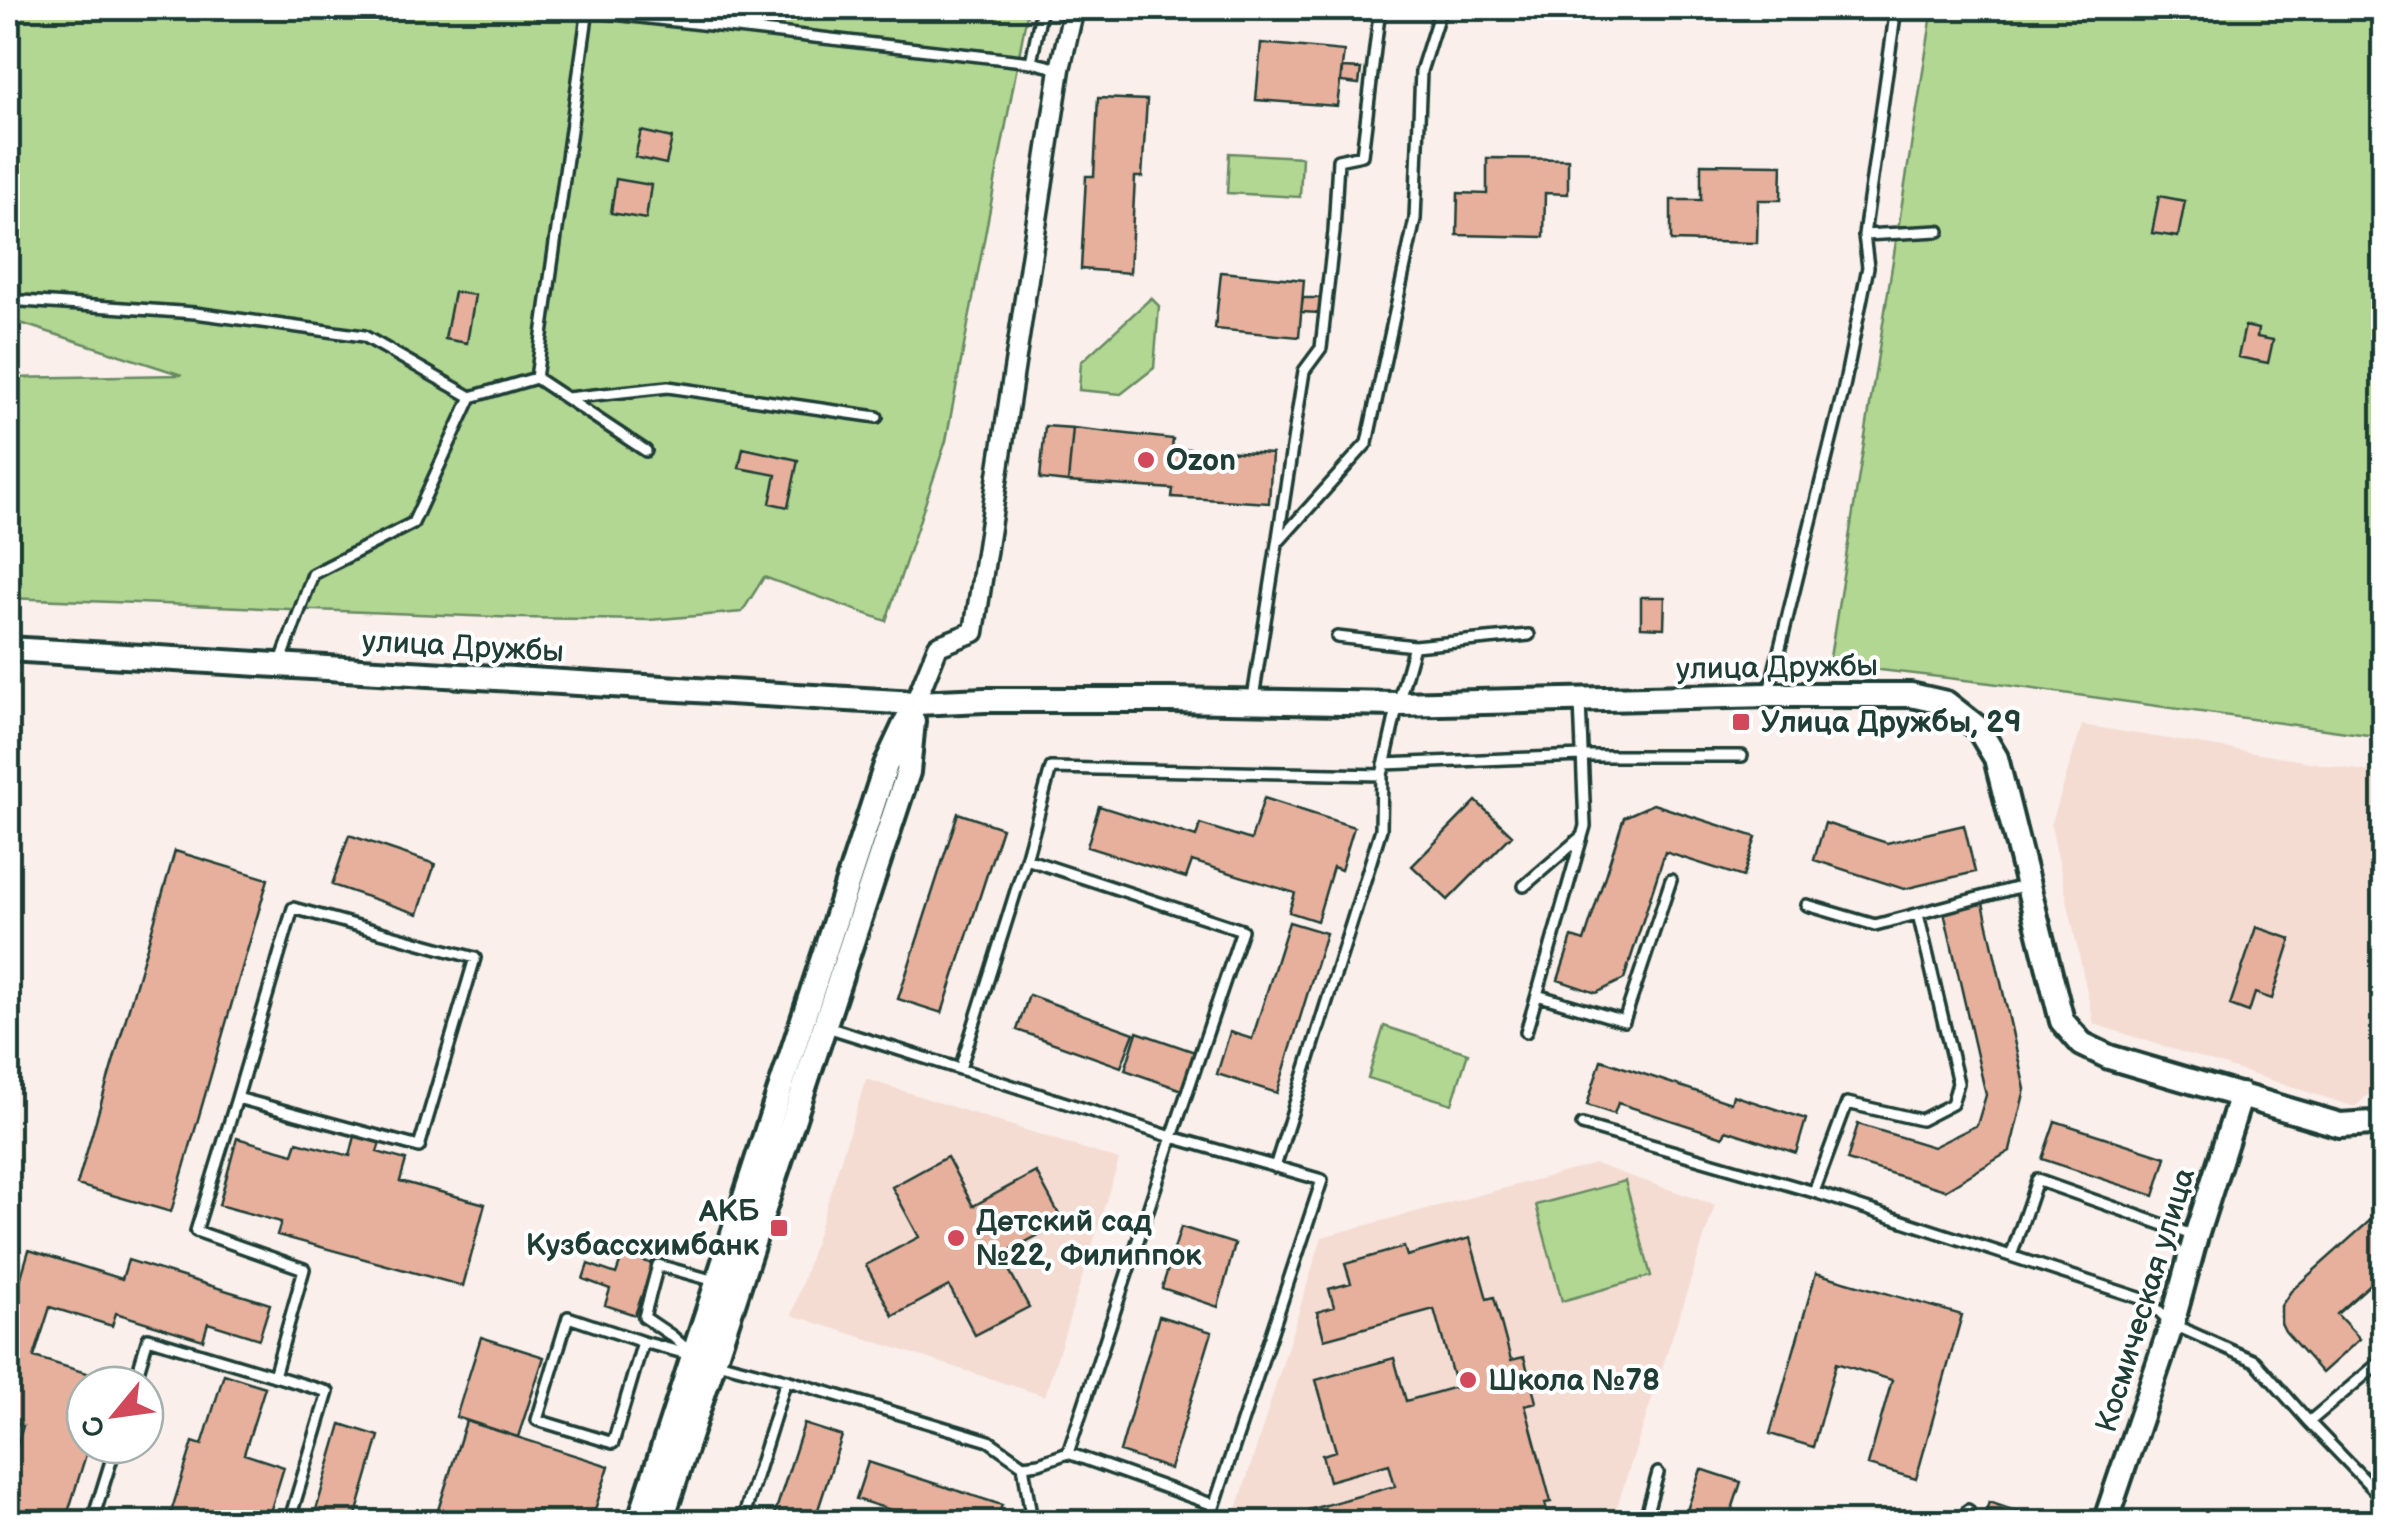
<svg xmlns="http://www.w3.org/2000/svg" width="2391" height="1530" font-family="'Balsamiq Sans',sans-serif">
<rect width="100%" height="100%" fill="#faefeb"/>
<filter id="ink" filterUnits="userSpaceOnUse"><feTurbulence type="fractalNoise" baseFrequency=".01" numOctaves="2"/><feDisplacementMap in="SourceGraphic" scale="20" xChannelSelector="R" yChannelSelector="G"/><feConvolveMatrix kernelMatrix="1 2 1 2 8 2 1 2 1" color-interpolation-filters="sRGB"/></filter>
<g filter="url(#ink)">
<path fill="#f4dcd3" d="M2082,725L2383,774V1081L2355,1107L2094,1024L2051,826Z
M866,1079L1119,1160L1045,1396L792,1315Z
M1595,1164L1715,1205L1612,1522H1233L1322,1237Z"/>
<path fill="#b2d792" stroke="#688a63" stroke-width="2.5" d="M8,8H1028L946,441L886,621L764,577L742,612L649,620L521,618L8,598V378L182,375L8,319Z
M1933,8H2383V737L1990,683L1829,664Z
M1229,153L1302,157L1300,197L1227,193Z
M1151,298L1159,306L1154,368L1121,394L1079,390L1081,362Z
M1384,1026L1468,1053L1452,1104L1368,1078Z
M1625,1181L1651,1276L1562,1301L1536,1205Z"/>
<path fill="#e6b09c" stroke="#1f3d34" stroke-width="2.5" d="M1261,43L1344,51L1337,106L1256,100Z
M1342,68L1361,69L1359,84L1341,82Z
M1098,98L1147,100L1142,177H1135L1130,273L1081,269L1086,176H1094Z
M641,131L672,138L666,164L635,157Z
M1487,158L1568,159V194L1545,193L1544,237L1457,235L1458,193L1487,194Z
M1701,164L1782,165L1781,200H1758L1757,243L1671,241V200H1701Z
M616,179L651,185L646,219L611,213Z
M2159,196L2185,201L2178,237L2152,233Z
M1221,272L1304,280L1299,337L1215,329Z
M454,292L475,295L467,343L445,339Z
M1303,298H1321L1320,313L1301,312Z
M2245,326L2258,329L2257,337L2273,340L2268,363L2238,357Z
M1045,426L1073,428L1068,482L1040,479Z
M1073,428L1173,439L1172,448L1272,454L1269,503L1172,497L1173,489L1068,482Z
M743,448L798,460L788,507L770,503L776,475L739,468Z
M1641,597H1665L1664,628L1641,627Z
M1264,798L1354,827L1341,870L1333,867L1317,921L1289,912L1295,893L1192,861L1186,878L1087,847L1099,806L1196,837L1200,824L1251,840Z
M1476,801L1512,835L1448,900L1412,866Z
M1653,804L1756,837L1743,877L1665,852L1624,979L1596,993L1558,980L1572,937L1584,941L1624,817Z
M958,813L1002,828L942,1013L898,999Z
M1825,823L1887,843L1964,825L1975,872L1904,889L1814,860Z
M349,835L435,864L418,914L332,885Z
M175,851L268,879L171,1212L77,1185Z
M1983,903L2025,1089L2010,1151L1945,1190L1847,1160L1858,1124L1933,1147L1977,1125L1986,1095L1944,912Z
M1289,922L1326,933L1277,1093L1217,1074L1230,1032L1252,1039Z
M2256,927L2291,939L2272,999L2255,993L2249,1012L2230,1005Z
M1029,995L1134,1033L1121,1067L1017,1030Z
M1137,1032L1195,1052L1182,1090L1125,1070Z
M1601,1060L1731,1103L1733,1095L1806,1119L1796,1153L1726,1130L1723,1137L1618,1103L1614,1114L1587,1105Z
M2055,1121L2166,1157L2154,1196L2042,1159Z
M355,1136L380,1143L377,1152L406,1160L400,1181L485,1204L463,1286L277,1235L281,1222L219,1205L237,1138L293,1154L297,1142L350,1156Z
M947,1157L973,1206L1036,1172L1063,1222L1001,1255L1029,1307L975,1335L949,1286L893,1316L866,1265L919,1237L892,1187Z
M2384,1208V1272L2337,1314L2360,1339L2322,1373L2285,1331L2281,1323V1306L2291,1291Z
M1181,1227L1235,1244L1218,1307L1162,1288Z
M1470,1238L1487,1299L1494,1297L1511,1360L1524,1357L1536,1402L1525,1405L1551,1502L1545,1503L1550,1522H1311L1308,1510L1395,1486L1389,1464L1329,1481L1322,1455L1336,1451L1316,1380L1394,1358L1406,1401L1456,1387L1434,1309L1324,1339L1317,1312L1334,1307L1329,1289L1351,1283L1345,1264L1404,1247L1407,1256Z
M29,1250L122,1279L128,1260L270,1304L259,1339L208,1323L203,1340L116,1313L112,1326L50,1307L34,1357L109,1380L108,1385H85V1445H89L65,1522H8V1476L23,1426L8,1421V1321Z
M623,1254L653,1264L635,1315L605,1305L610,1289L583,1279L588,1264L616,1274Z
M1816,1273L1962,1315L1916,1479L1868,1465L1892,1380L1836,1363L1813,1447L1770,1434Z
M1159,1316L1212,1332L1170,1469L1120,1452Z
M481,1337L544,1357L518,1437L456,1417Z
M224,1374L265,1387L244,1454L284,1467L267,1522H168L193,1442L202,1445Z
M466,1421L609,1466L591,1522H476L438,1510Z
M341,1424L379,1436L354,1522H331L314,1517Z
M804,1424L842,1436L814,1522H772Z
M868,1462L1002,1505L996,1522H929L856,1499Z
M1701,1469L1741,1482L1728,1522H1683Z
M1989,1502L2033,1517L2031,1522H1982Z"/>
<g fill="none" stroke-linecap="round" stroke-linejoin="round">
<defs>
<path id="service" d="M1042,8L1031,62L1060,69
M588,11L1031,62
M1864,235L1896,8
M8,300L195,313L364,336L471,397L536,378
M536,378L588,9
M536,378L646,451
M567,398L668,387L877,417
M1280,540L1367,443L1415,219L1421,71L1441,8
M1414,646L1529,635
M280,664L313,574L413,523L471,397
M1769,692L1843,392L1868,267L1864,235L1939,231
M1253,698L1304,371L1321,348L1334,232L1338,160L1362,155L1380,8
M1580,701L1585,826L1537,995L1624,1021L1671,880
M1384,764L1582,756H1742
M1026,859L1051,768L1382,775
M1524,886L1581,837
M1807,905L1875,925L2027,885
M827,1027L960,1069L1026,859L1242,930L1172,1137L1322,1180L1209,1522
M1526,1032L1537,995
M960,1069L1172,1137L1068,1453
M237,1098L293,908L475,958L419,1147L237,1098L196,1231L304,1269L274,1376
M1582,1125L1814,1192L2149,1301L2172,1324L2255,1361L2309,1422L2380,1362L2384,1340
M1275,1167L1381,829L1382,775L1398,704L1414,646L1337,637
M1814,1192L1847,1103L1921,1120L1952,1104L1958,1083L1918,914
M2011,1256L2037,1180L2195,1236
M643,1342L613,1443L537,1420L568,1317L643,1342L691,1355
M689,1351L672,1336L644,1317L658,1265L715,1281
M717,1362L786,1380L989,1441L1023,1465L1039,1463L1068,1453L1214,1505
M134,1385L148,1338L328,1392L289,1522
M2309,1422L2384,1500
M1023,1465L1032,1522
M92,1522L116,1445
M742,1522L786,1380
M1644,1522L1658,1473
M1964,1522L1968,1510"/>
<path id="minor" d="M915,703L938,646L974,632L1060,69L1074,8"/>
<path id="tertiary" d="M8,649L915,703L985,700H1169L1398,704L1769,695H1911L1946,703L1978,728L1996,758L2062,1021L2082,1044L2109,1057L2340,1125L2373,1123L2384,1119
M639,1522L886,765L915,703
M661,1522L908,772L913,721
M2105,1522L2172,1324L2196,1236L2241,1095"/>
</defs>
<use href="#service" stroke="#1f3d34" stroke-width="16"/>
<use href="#minor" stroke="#1f3d34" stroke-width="25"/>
<use href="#tertiary" stroke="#1f3d34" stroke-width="30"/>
<use href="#service" stroke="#fff" stroke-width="9"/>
<use href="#minor" stroke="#fff" stroke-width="18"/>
<use href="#tertiary" stroke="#fff" stroke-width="22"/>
</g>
</g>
<g fill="#d1495b" stroke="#fff" stroke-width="4">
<circle cx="1146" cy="460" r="10"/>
<rect x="1731" y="712" width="20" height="20" rx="5"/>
<rect x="769" y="1218" width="20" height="20" rx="5"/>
<circle cx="956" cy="1238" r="10"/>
<circle cx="1468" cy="1380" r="10"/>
</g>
<g text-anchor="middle" stroke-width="8" stroke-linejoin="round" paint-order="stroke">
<g font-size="30" font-weight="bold" fill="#1f3d34" stroke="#fff" text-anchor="start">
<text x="1166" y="470">Ozon</text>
<text x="1761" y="732">Улица Дружбы, 29</text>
<text x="759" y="1221" text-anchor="end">АКБ<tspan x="759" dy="34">Кузбассхимбанк</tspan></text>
<text x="976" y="1231">Детский сад<tspan x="976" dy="34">№22, Филиппок</tspan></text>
<text x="1488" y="1390">Школа №78</text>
</g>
<g font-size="30" fill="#1f3d34" stroke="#fff">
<text transform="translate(463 646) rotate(3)" y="10">улица Дружбы</text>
<text transform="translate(1777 667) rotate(-1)" y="10">улица Дружбы</text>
<text transform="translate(2145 1300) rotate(-73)" y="10">Космическая улица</text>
</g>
</g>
<rect width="2391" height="1530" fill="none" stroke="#fff" stroke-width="40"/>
<rect x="20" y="20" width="2351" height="1490" fill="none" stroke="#1f3d34" stroke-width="4" filter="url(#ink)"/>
<g transform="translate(115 1415) rotate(241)"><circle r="48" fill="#ffffff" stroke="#a5b1ae" stroke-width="2.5"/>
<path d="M0-8L18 38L0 25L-18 38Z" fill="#d1495b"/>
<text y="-15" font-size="28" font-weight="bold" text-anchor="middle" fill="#1f3d34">С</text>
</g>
</svg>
